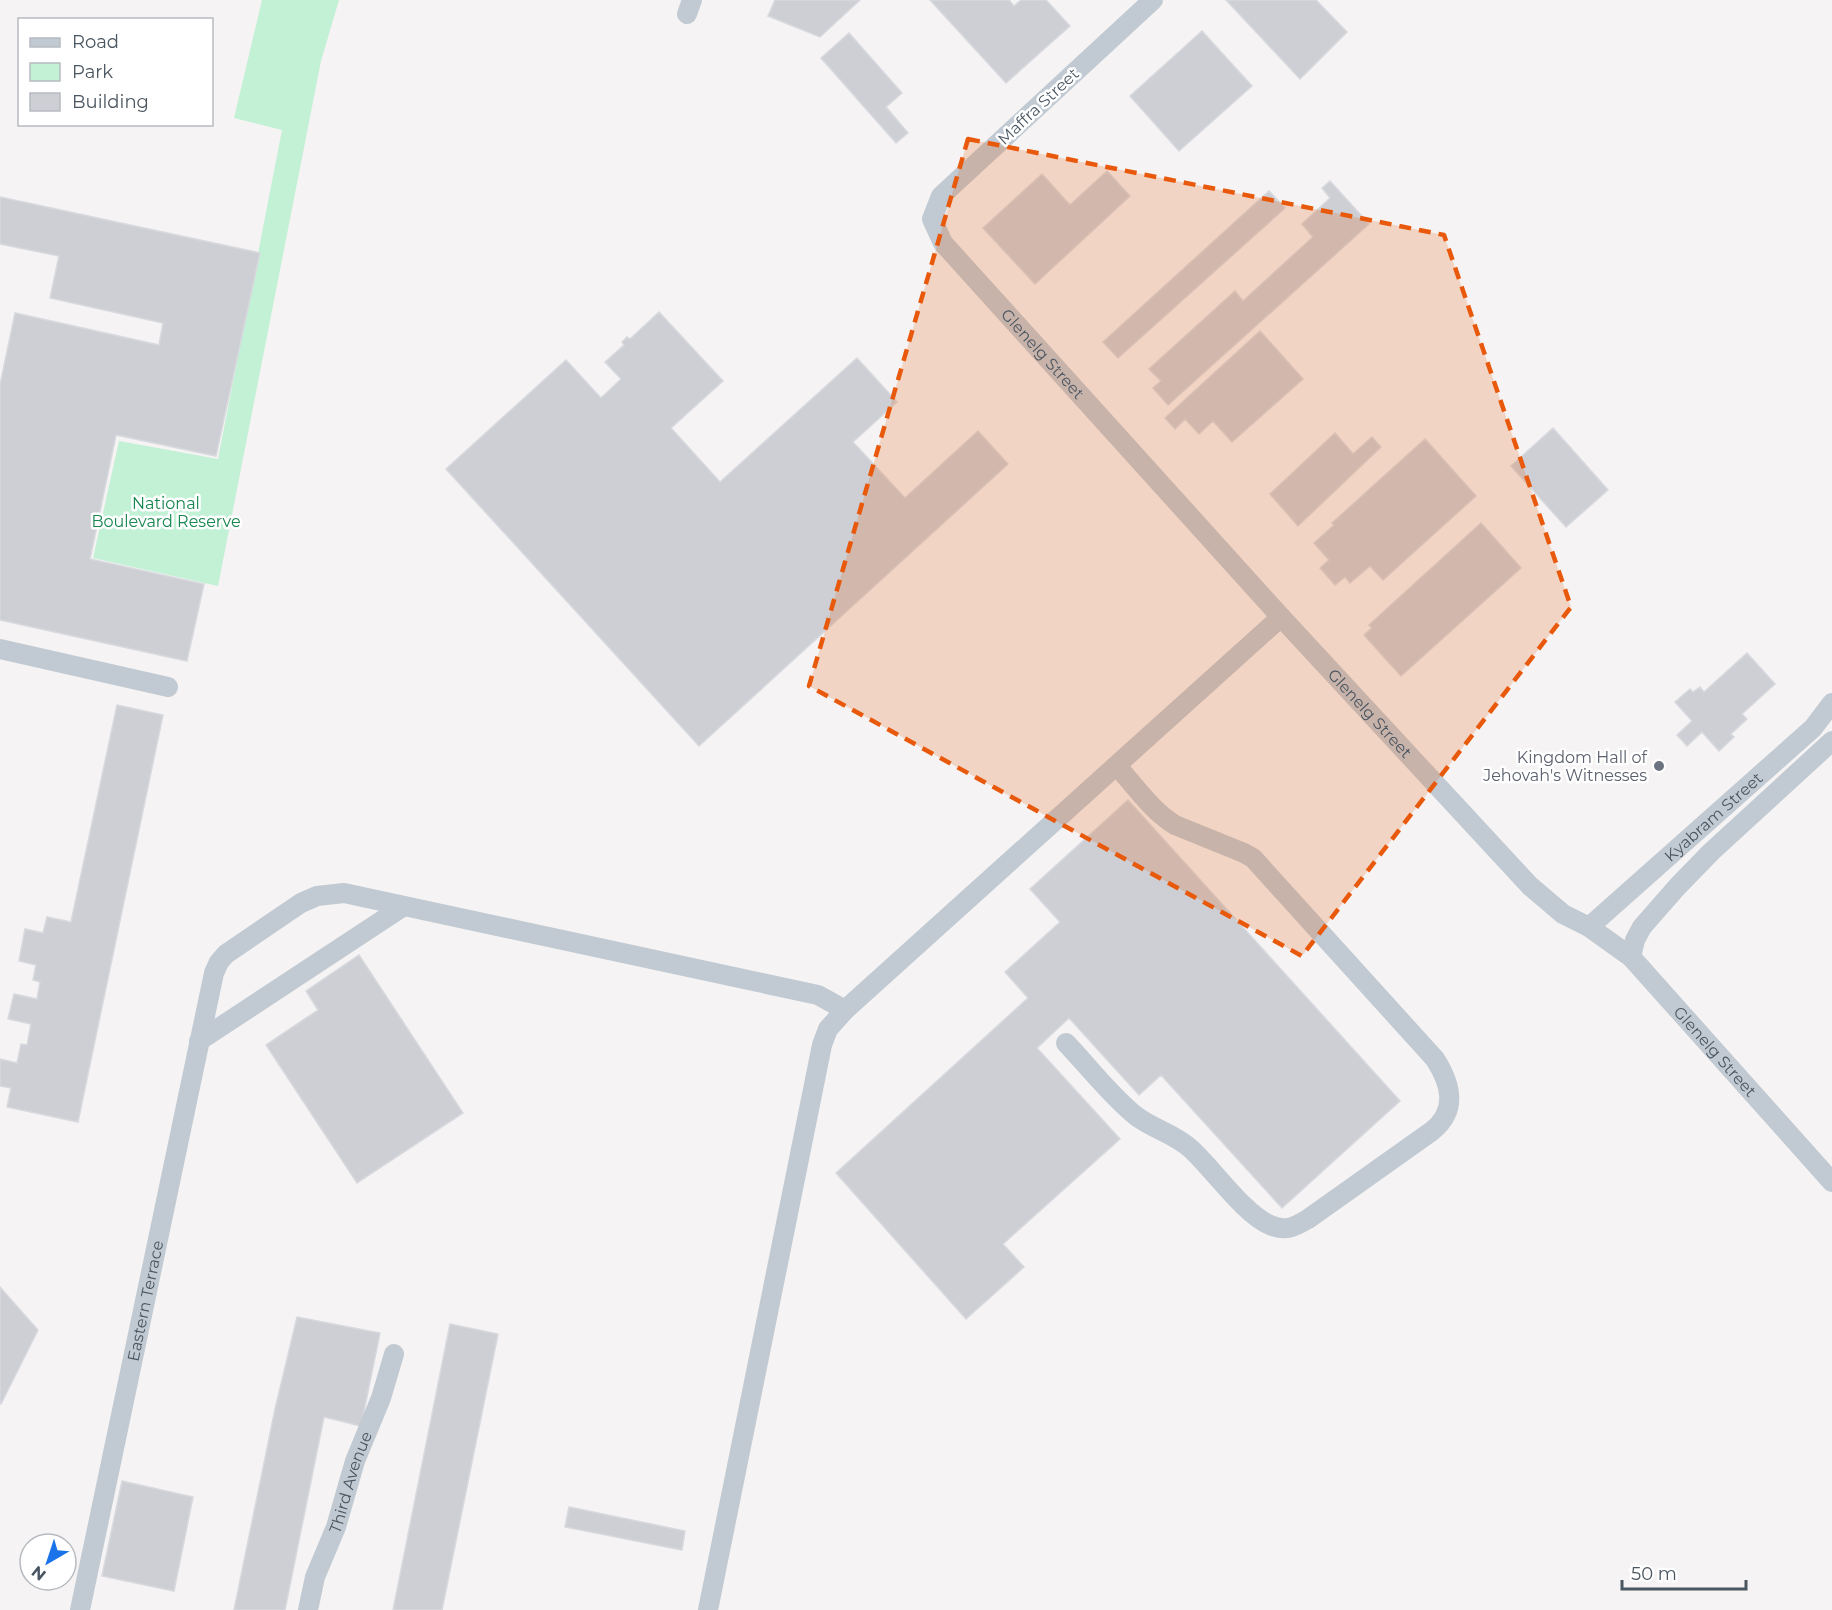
<svg xmlns="http://www.w3.org/2000/svg" width="1832" height="1610" font-family="Montserrat,sans-serif">
<rect width="100%" height="100%" fill="#f5f3f3"/>
<path fill="#c3f1d5" d="M262,0H339L321,61L218,586L93,558L119,441L218,459L282,130L234,118Z"/>
<path fill="#cdcfd5" stroke="#d7d9de" stroke-width="1.5" d="M775,0H860L820,37L768,16Z
M930,0H1009L1014,6L1021,0H1046L1070,26L1006,83Z
M1226,0H1316L1347,32L1300,79Z
M1202,31L1252,86L1179,151L1130,96Z
M849,33L902,93L886,107L908,133L896,143L821,58Z
M1107,171L1130,196L1035,284L983,228L1042,174L1070,205Z
M1330,181L1369,224L1168,405L1153,388L1161,381L1149,369L1235,291L1243,301L1313,237L1302,224L1330,198L1322,188Z
M1269,191L1285,208L1118,358L1103,342Z
M0,197L260,253L216,456L116,435L90,559L204,584L187,661L0,620V385L15,313L159,345L163,323L50,298L59,256L0,244Z
M659,312L723,381L671,428L720,482L857,358L897,402L853,442L905,498L978,431L1008,464L699,746L446,469L566,360L601,398L621,379L605,362L624,345L622,342L627,337L630,339Z
M1260,331L1303,379L1232,442L1213,421L1199,434L1185,419L1175,429L1165,418Z
M1553,428L1608,490L1566,527L1511,466Z
M1335,433L1353,454L1372,437L1381,447L1298,526L1270,494Z
M1425,439L1476,496L1383,580L1370,566L1350,583L1345,577L1335,585L1320,568L1329,560L1314,543L1334,525L1332,523Z
M1481,523L1521,568L1401,676L1364,635L1372,628L1369,625Z
M1747,653L1775,684L1742,714L1747,719L1731,734L1734,737L1719,751L1702,732L1687,746L1677,735L1692,721L1675,702L1690,689L1693,692L1700,687L1704,692Z
M117,705L163,715L78,1122L7,1107L11,1088L0,1086V1059L17,1063L21,1044L27,1045L31,1024L8,1019L14,994L37,999L40,982L33,980L36,965L19,961L25,929L43,933L47,917L71,922Z
M1128,800L1400,1101L1282,1208L1161,1075L1139,1095L1069,1018L1037,1048L1120,1139L1003,1244L1024,1267L966,1319L836,1173L1028,998L1005,972L1060,922L1030,889Z
M359,955L463,1113L357,1183L266,1045L318,1010L306,991Z
M0,1287L38,1330L1,1404L0,1403Z
M297,1317L380,1333L361,1426L324,1417L285,1610H234L275,1409Z
M450,1324L498,1334L442,1610H393Z
M122,1481L193,1497L174,1591L102,1576Z
M569,1507L685,1531L682,1550L565,1527Z"/>
<g fill="none" stroke-linecap="round" stroke-linejoin="round">
<g stroke="#c1cad2" stroke-width="20">
<path id="s1" d="M1153,0L941,196L932,219L943,243L1281,617L1530,886L1563,914L1589,927L1631,957L1832,1182"/>
<path d="M687,14L692,0"/>
<path d="M0,649L168,687"/>
<path id="s2" d="M1589,927L1813,728L1832,703"/>
<path d="M1631,957L1635,940L1642,927L1677,887L1711,852L1832,741"/>
<path d="M845,1010L1281,617"/>
<path d="M199,1041L404,906"/>
<path d="M1066,1043C1089,1067 1110,1095 1136,1116C1153,1129 1175,1134 1191,1149C1213,1169 1244,1214 1270,1225C1286,1232 1294,1227 1308,1219L1432,1131C1458,1110 1451,1084 1435,1059L1253,858L1244,853L1175,825C1151,810 1135,786 1117,766"/>
<path id="s3" d="M80,1610L214,973L219,962L226,954L301,903L317,896L344,893L818,995L845,1010L828,1029L822,1045L708,1610"/>
<path id="s4" d="M308,1610L315,1577L336,1527L355,1461L381,1398L394,1354"/>
</g>
</g>
<path fill="#e8590c" fill-opacity="0.2" stroke="#e8590c" stroke-width="4.5" stroke-dasharray="12 8" stroke-linejoin="round" d="M968,139L1444,235L1571,607L1302,956L809,686Z"/>
<circle fill="#6b7280" stroke="#fff" stroke-width="2" cx="1659" cy="766" r="6"/>
<g text-anchor="middle" stroke-width="5" stroke-linejoin="round" paint-order="stroke">
<g font-size="16" fill="#4a5661" stroke="#fff">
<text transform="translate(1038 106) rotate(-43)" y="6">Maffra Street</text>
<text dy="6" stroke="none"><textPath href="#s1" startOffset="489">Glenelg Street</textPath></text>
<text dy="6" stroke="none"><textPath href="#s1" startOffset="975">Glenelg Street</textPath></text>
<text dy="6" stroke="none"><textPath href="#s2" startOffset="166">Kyabram Street</textPath></text>
<text dy="6" stroke="none"><textPath href="#s1" startOffset="1461">Glenelg Street</textPath></text>
<text dy="6" stroke="none"><textPath href="#s3" startOffset="316">Eastern Terrace</textPath></text>
<text dy="6" stroke="none"><textPath href="#s4" startOffset="135">Third Avenue</textPath></text>
</g>
<g font-size="16" fill="#17864f" stroke="#fff">
<text x="166" y="509">National<tspan x="166" dy="18">Boulevard Reserve</tspan></text>
</g>
<g font-size="16" fill="#5b616d" stroke="#fff" text-anchor="end">
<text x="1647" y="763">Kingdom Hall of<tspan x="1647" dy="18">Jehovah's Witnesses</tspan></text>
</g>
</g>
<rect x="18" y="18" width="195" height="108" fill="#ffffff" stroke="#b7bbc0" stroke-width="1.5"/>
<rect x="30" y="38" width="30" height="9" fill="#c1cad2" stroke="#b7bbc0" stroke-width="1.5"/>
<text x="72" y="48" font-size="18" fill="#4a5661">Road</text>
<rect x="30" y="63" width="30" height="18" fill="#c3f1d5" stroke="#b7bbc0" stroke-width="1.5"/>
<text x="72" y="78" font-size="18" fill="#4a5661">Park</text>
<rect x="30" y="93" width="30" height="18" fill="#cdcfd5" stroke="#b7bbc0" stroke-width="1.5"/>
<text x="72" y="108" font-size="18" fill="#4a5661">Building</text>
<g transform="translate(48 1562) rotate(219)"><circle r="28" fill="#ffffff" stroke="#b7bbc0" stroke-width="1.5"/>
<path d="M0-4.5L10 22L0 15L-10 22Z" fill="#1a73e8"/>
<text y="-9" font-size="16" font-weight="bold" text-anchor="middle" fill="#4a5661">N</text>
</g>
<path d="M1622 1580v9h124v-9" fill="none" stroke="#4a5661" stroke-width="3"/>
<text x="1631" y="1580" font-size="18" fill="#4a5661" stroke="#ffffff" stroke-width="4.5" paint-order="stroke">50 m</text>
</svg>
